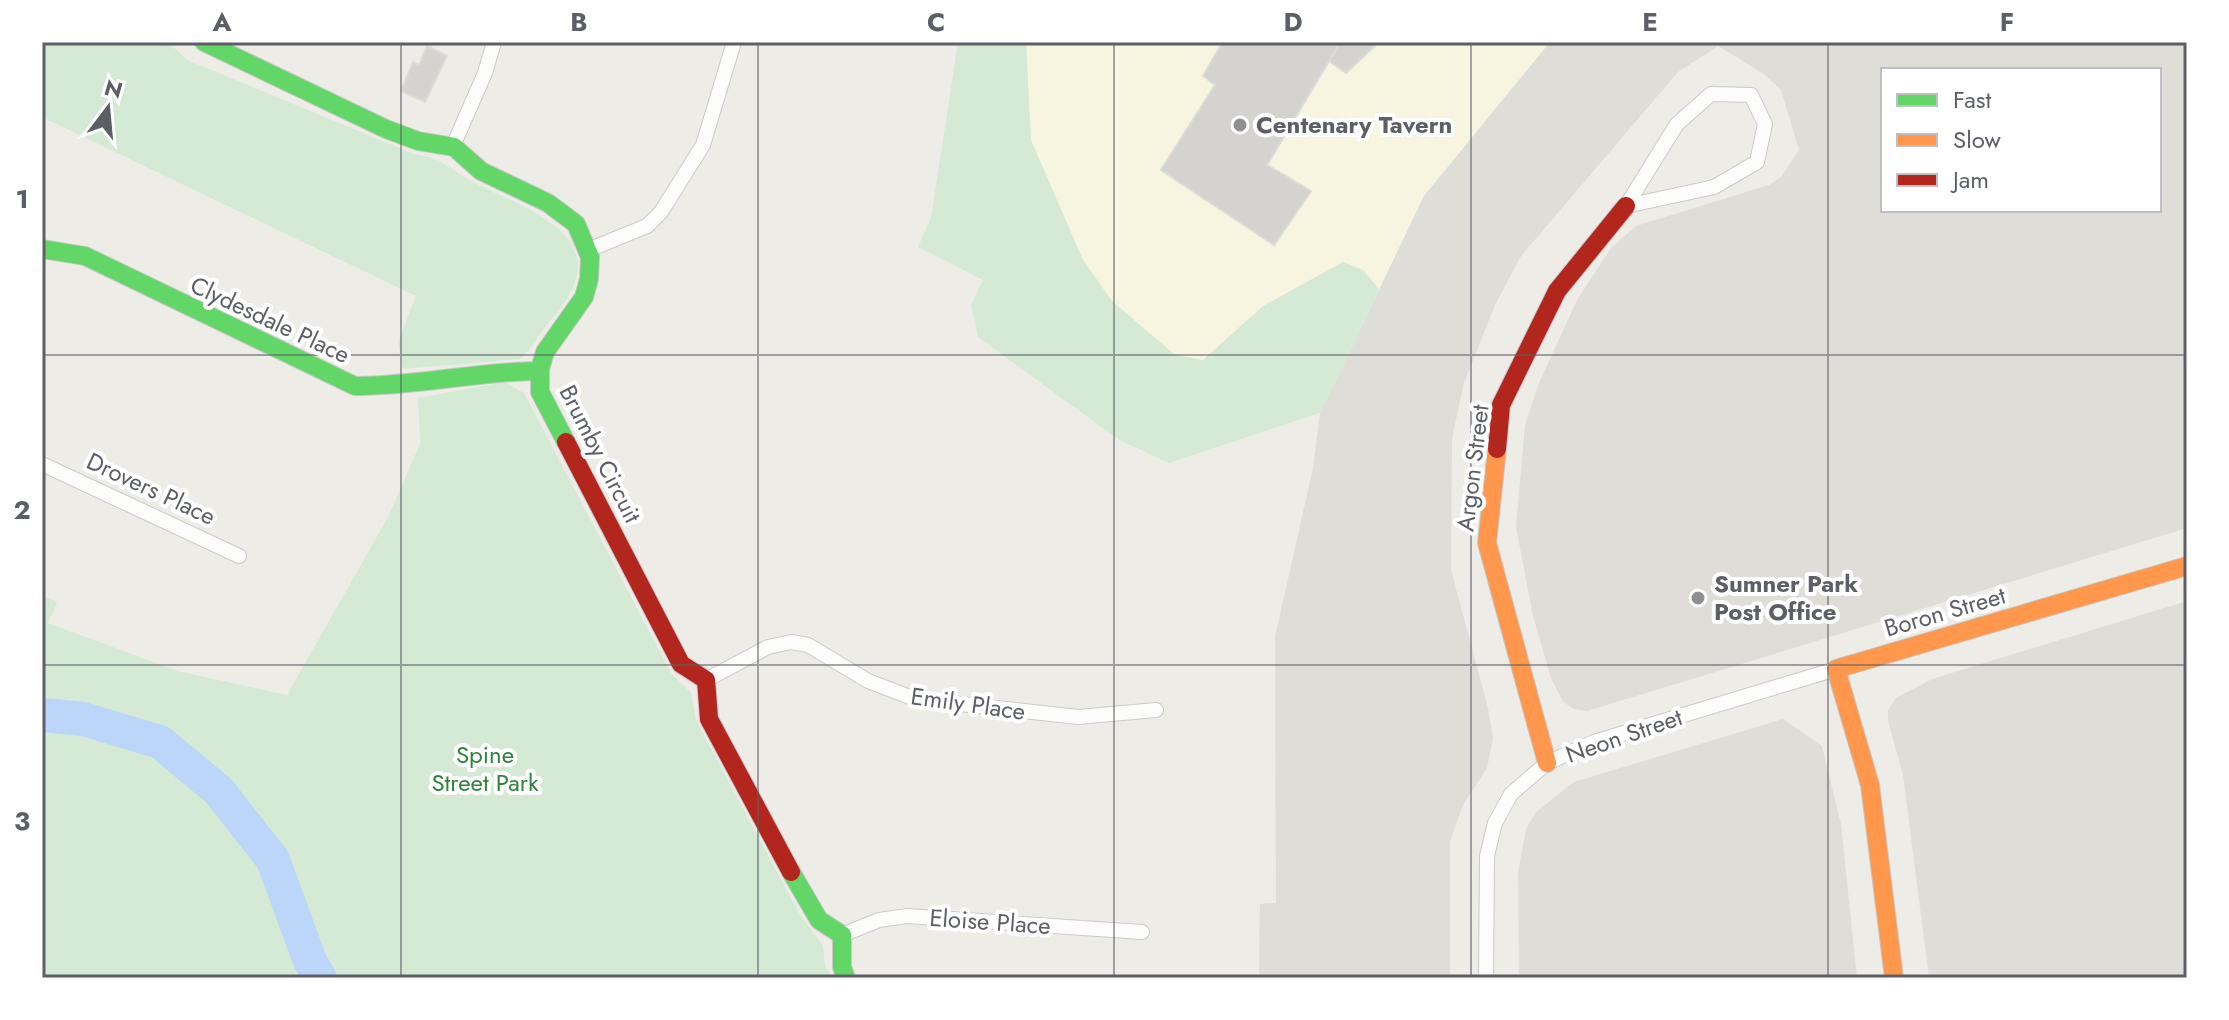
<svg xmlns="http://www.w3.org/2000/svg" width="2229" height="1020" font-family="Jost,sans-serif">
<rect width="100%" height="100%" fill="#edece7"/>
<path fill="#f7f4e0" d="M958,42H1550V47L1424,196L1320,413L1169,463L1119,440L978,337L971,305L983,280L918,247L931,217Z"/>
<path fill="#deddd8" fill-rule="evenodd" d="M1550,42H2187V528L1587,711L1574,709L1563,702L1551,678L1533,616L1516,527L1525,425L1539,383L1577,300L1611,248L1636,226L1769,185L1781,177L1799,150L1781,90L1764,74L1718,46L1678,72L1521,256L1495,305L1464,383L1452,438L1451,570L1488,708L1493,739L1487,768L1463,805L1450,841V978H1259L1260,904L1276,903L1275,637L1313,468L1320,413L1424,196ZM1883,70H2159V210H1883Z
M2187,601V978H1929L1903,775L1888,721V710L1896,698L1932,679Z
M1783,719L1822,746L1841,824L1857,978H1519L1518,872L1526,829L1536,812L1574,782Z"/>
<path fill="#d4ead4" d="M42,42H168L187,60L414,154C447,158 452,173 479,185C540,215 621,242 550,321C539,333 533,349 520,359L403,369L398,342L416,296L42,117Z
M958,42H1026L1031,140L1083,260L1112,301L1175,355L1203,360L1263,306L1343,262L1363,270L1379,289L1320,413L1169,463L1119,440L978,337L971,305L983,280L918,247L931,217Z
M504,382L524,393L671,673L691,693L696,720L799,913L823,946L825,966L833,978H42V595L57,602L48,623L177,671L287,695L388,517L420,444L418,398Z"/>
<g fill="none" stroke-linecap="round" stroke-linejoin="round">
<path stroke="#bbd6f8" stroke-width="34" d="M42,715L83,719L160,742L219,791L273,860L310,961L320,978"/>
</g>
<path fill="#d4d3d0" stroke="#dcdbd6" stroke-width="2" d="M1223,42H1333L1338,46L1267,165L1311,191L1274,245L1161,170L1215,85L1203,76Z
M1333,42H1379L1346,73L1329,61L1338,46Z
M427,46L447,56L425,102L401,91L413,62L419,65Z"/>
<g fill="none" stroke-linecap="round" stroke-linejoin="round">
<defs>
<path id="street" d="M1711,94L1751,95L1765,124L1757,162L1714,187L1626,206L1677,124Z
M453,146L485,73L494,42
M588,250L647,226L661,212L703,145L734,42
M42,464L239,556
M706,680L768,647L791,642L808,645L868,681L915,699L1078,717L1156,710
M842,935L879,920L907,916L1142,932
M1486,978L1487,856L1495,823L1511,794L1547,763L1594,742L1836,669"/>
<path id="fast" d="M204,42L386,129L418,141L454,147L481,171L548,203L576,224L590,257L589,279L584,297L545,352L540,369V392L566,442
M42,249L85,256L355,386C417,386 474,372 536,371
M791,872L819,920L842,935V967L846,978"/>
<path id="slow" d="M1497,449L1487,543L1547,763
M1894,978L1870,785L1836,669L2187,566"/>
<path id="jam" d="M566,442L681,664L706,680L709,719L791,872
M1497,449L1501,405L1557,291L1626,206"/>
</defs>
<use href="#street" stroke="#cacac9" stroke-width="16"/>
<use href="#fast" stroke="#c8c8c8" stroke-width="20"/>
<use href="#slow" stroke="#c8c8c8" stroke-width="20"/>
<use href="#jam" stroke="#c8c8c8" stroke-width="20"/>
<use href="#street" stroke="#fcfcfb" stroke-width="14"/>
<use href="#fast" stroke="#63d668" stroke-width="18"/>
<use href="#slow" stroke="#ff974d" stroke-width="18"/>
<use href="#jam" stroke="#b3261e" stroke-width="18"/>
</g>
<path fill="none" stroke="#5c5f66" stroke-width="2" stroke-opacity="0.55" d="M401,42V978M758,42V978M1114,42V978M1471,42V978M1828,42V978M42,355H2187M42,665H2187"/>
<g fill="#8f9093" stroke="#fff" stroke-width="3">
<circle cx="1240" cy="125" r="8"/>
<circle cx="1698" cy="598" r="8"/>
</g>
<g text-anchor="middle" stroke-width="8" stroke-linejoin="round" paint-order="stroke">
<g font-size="24" font-weight="bold" fill="#5c5f66" stroke="#fff" text-anchor="start">
<text x="1256" y="133">Centenary Tavern</text>
<text x="1714" y="592">Sumner Park<tspan x="1714" dy="28">Post Office</tspan></text>
</g>
<g font-size="24" fill="#5c5f66" stroke="#fff">
<text transform="translate(270 320) rotate(25)" y="8">Clydesdale Place</text>
<text transform="translate(600 454) rotate(63)" y="8">Brumby Circuit</text>
<text transform="translate(1473 468) rotate(-83)" y="8">Argon Street</text>
<text transform="translate(151 489) rotate(25)" y="8">Drovers Place</text>
<text transform="translate(1945 612) rotate(-16)" y="8">Boron Street</text>
<text transform="translate(968 704) rotate(8)" y="8">Emily Place</text>
<text transform="translate(1624 736) rotate(-19)" y="8">Neon Street</text>
<text transform="translate(990 922) rotate(4)" y="8">Eloise Place</text>
</g>
<g font-size="24" fill="#2f823c" stroke="#fff">
<text x="485" y="763">Spine<tspan x="485" dy="28">Street Park</tspan></text>
</g>
</g>
<rect width="2229" height="1020" fill="none" stroke="#ffffff" stroke-width="88"/>
<rect x="1881" y="68" width="280" height="144" fill="#ffffff" stroke="#bebfc2" stroke-width="2"/>
<rect x="1897" y="94" width="40" height="12" fill="#63d668" stroke="#bebfc2" stroke-width="2"/>
<text x="1953" y="108" font-size="24" fill="#5c5f66">Fast</text>
<rect x="1897" y="134" width="40" height="12" fill="#ff974d" stroke="#bebfc2" stroke-width="2"/>
<text x="1953" y="148" font-size="24" fill="#5c5f66">Slow</text>
<rect x="1897" y="174" width="40" height="12" fill="#b3261e" stroke="#bebfc2" stroke-width="2"/>
<text x="1953" y="188" font-size="24" fill="#5c5f66">Jam</text>
<g transform="translate(108 108) rotate(16)" stroke="#ffffff" stroke-width="6" paint-order="stroke">
<path d="M0-6L14 30L0 20L-14 30Z" fill="#5c5f66"/>
<text y="-12" font-size="22" font-weight="bold" text-anchor="middle" fill="#5c5f66">N</text>
</g>
<rect x="44" y="44" width="2141" height="932" fill="none" stroke="#5c5f66" stroke-width="3"/>
<g font-size="26" text-anchor="middle" font-weight="bold" fill="#5c5f66">
<text x="222" y="31">A</text>
<text x="579" y="31">B</text>
<text x="936" y="31">C</text>
<text x="1293" y="31">D</text>
<text x="1650" y="31">E</text>
<text x="2007" y="31">F</text>
<text x="22" y="208">1</text>
<text x="22" y="519">2</text>
<text x="22" y="830">3</text>
</g>
</svg>
